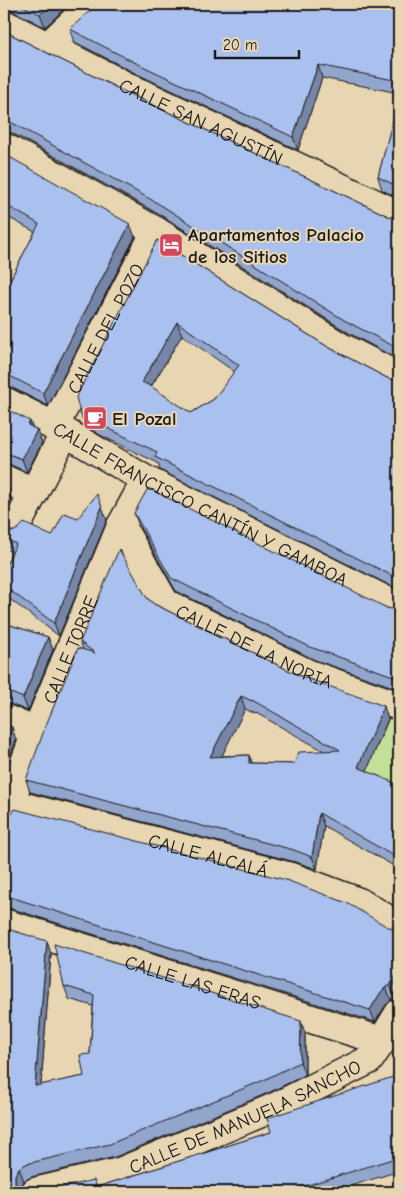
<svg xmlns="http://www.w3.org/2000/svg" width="403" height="1196" font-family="'Comic Neue',sans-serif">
<rect width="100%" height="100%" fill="#e8d6b3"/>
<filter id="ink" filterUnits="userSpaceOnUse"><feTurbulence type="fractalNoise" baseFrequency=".02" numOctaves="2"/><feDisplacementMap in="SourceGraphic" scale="10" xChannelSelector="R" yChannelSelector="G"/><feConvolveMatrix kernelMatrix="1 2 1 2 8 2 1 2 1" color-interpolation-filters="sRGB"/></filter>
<g filter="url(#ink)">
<path fill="#c2e098" stroke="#6f7e5a" d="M395,704L399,706V796L363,780Z"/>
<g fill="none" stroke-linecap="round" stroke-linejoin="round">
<defs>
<g id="street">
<path id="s1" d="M4,24L128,87L399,215"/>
<path d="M48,46L92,4"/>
<path d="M4,147L156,231L341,347L399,377"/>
<path id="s2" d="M4,401L65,432L146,480L399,607"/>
<path id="s3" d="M54,427L156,231"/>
<path d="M4,479L34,493"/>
<path id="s4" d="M121,526L165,603L309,674L399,706"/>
<path d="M15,529L65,432"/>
<path d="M4,718L36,732"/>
<path id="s5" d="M10,803L295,878L359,902L399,926"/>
<path id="s6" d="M4,819L36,732L121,526L146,480"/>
<path id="s7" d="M4,923L382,1041"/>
<path id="s8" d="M35,1192L120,1172L275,1107L369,1060L382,1041L399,1013"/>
</g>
</defs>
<use href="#street" stroke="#1c1c1c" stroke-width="31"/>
<use href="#street" stroke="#e8d6b3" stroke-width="28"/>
</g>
<path fill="#92a5cd" stroke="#1c1c1c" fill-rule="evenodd" d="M4,4H70L45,27L11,10L4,8Z
M399,4V93L322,78L298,150L135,73L75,42L70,29Z
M4,31L117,88L388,216L395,218L399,216V360L349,333L164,217L12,133L4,132Z
M399,96V198L382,190L378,177Z
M4,154L135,237L48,406L11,387L4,385V276L10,280L35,232L4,215Z
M157,240L328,347L387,378L395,380L399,378V590L160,470L158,463L102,436L85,426L80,413ZM182,335L235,372L214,399L191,413L151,387Z
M4,408L32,427L37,430L42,443L27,472L11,465L4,464Z
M134,513L387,608L395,610L399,608V689L315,660L176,591L139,526Z
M78,518L107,520L59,636L4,595V570L12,552L4,548V530L52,536Z
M147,598L154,604L298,675L388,719L366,771L399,785V869L324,826L317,869L299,863L30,792L26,780L83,649L80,642ZM245,709L256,714V713L324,751L294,764L252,763L249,755L221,756Z
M4,623L48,637L53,650L28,711L10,704L4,703Z
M4,820L394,929L399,927V992L395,998L391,1000L386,1005L375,1022L9,908H4Z
M4,928L51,954L41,1085L84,1076L90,1054L93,1006L69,999L64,986L305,1033V1075L268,1093L115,1157L31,1177L24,1181L20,1188V1190L4,1192Z
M399,1075V1171L331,1192H42L97,1187L271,1132Z"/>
<path fill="#7786a7" stroke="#1c1c1c" d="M51,4H70L45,27L40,14Z
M318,65L322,78L298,150L293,137Z
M130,224L135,237L48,406L43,393Z
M177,322L182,335L146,395L142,382Z
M30,421L35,434L28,425Z
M37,430L42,443L27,472L22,459Z
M8,487L12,500L4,517V495Z
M102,507L107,520L59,636L54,623Z
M48,637L53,650L28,711L23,698Z
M241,696L245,709L215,770L210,757Z
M384,706L388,719L363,780L358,767Z
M12,727L16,740L4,774V749Z
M249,755L254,768L249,763Z
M319,813L324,826L317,869L312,857Z
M47,941L51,954L40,1099L35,1086Z
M399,971V992L395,998L390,985Z
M386,987L391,1000L386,1005L375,1022L370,1010L381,992Z
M301,1021L305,1033V1075L300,1062Z
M19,1168L24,1181L20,1188V1192L15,1183V1175Z"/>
<path fill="#aac0ee" stroke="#1c1c1c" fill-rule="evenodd" d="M19,4H51L40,14Z
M97,4H399V81L318,65L293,137L130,60L70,29Z
M4,31L117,88L388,216L395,218L399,216V349L344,320L159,204L7,120H4Z
M399,96V187L378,177Z
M4,154L130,224L43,393L6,374H4V276L10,280L39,224L4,204Z
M157,240L328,347L387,378L395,380L399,378V579L155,457L157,452L97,423L80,413L76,397ZM177,322L239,365L214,399L191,413L152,387L142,382Z
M4,408L30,421L28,425L37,430L22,459L4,452Z
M4,485L8,487L4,495Z
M148,488L387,608L395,610L399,608V678L310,647L171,578L134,513Z
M97,494L102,507L54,623L4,586V570L16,544L4,538V530L12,532L18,529L24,523L52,536L64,513L78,518Z
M119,549L147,598L154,604L298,675L384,706L358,767L399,785V859L319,813L312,857L294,850L26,780L46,725L78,648L95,653L80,642ZM241,696L252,701V700L340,750L299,752L294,764L249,763V755L210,757Z
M4,623L48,637L23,698L4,690Z
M4,724L12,727L4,749Z
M15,809L286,880L347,903L386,926L394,929L399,927V971L390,985L386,987L381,992L370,1010L4,895V820L9,818Z
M4,928L47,941L35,1086L84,1076L80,1055L90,1054L94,995L64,986L54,944L301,1021L300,1062L264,1080L110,1144L26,1164L19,1168L15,1175V1183L19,1190L23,1192H4V1177L10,1169L4,1170Z
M399,1075V1157L285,1192H42L94,1180L97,1187L271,1132L267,1118Z"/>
</g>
<defs>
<symbol id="hotel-square" viewBox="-11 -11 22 22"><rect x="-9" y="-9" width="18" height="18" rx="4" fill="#d1495b" stroke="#e8d6b3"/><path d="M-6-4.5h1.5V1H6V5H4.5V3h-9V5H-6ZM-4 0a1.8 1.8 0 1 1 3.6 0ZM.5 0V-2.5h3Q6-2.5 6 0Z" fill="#fff"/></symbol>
<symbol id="cafe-square" viewBox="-11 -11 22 22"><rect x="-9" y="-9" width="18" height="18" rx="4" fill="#d1495b" stroke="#e8d6b3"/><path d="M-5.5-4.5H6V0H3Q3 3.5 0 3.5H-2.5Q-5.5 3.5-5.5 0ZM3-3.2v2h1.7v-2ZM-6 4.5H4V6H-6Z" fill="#fff"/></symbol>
</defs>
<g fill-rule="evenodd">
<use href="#hotel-square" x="157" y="231" width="28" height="28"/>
<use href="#cafe-square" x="81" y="404" width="28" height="28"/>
</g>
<g text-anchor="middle" stroke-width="4" stroke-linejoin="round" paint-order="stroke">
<g font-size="19" fill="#1c1c1c" stroke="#e8d6b3">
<text dy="7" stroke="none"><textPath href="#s1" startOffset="220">CALLE SAN AGUSTÍN</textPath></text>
<text dy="7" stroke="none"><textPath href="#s3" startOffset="111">CALLE DEL POZO</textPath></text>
<text dy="7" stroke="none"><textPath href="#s2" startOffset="222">CALLE FRANCISCO CANTÍN Y GAMBOA</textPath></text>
<text dy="7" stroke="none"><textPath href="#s4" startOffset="188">CALLE DE LA NORIA</textPath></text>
<text dy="7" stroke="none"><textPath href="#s6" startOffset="182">CALLE TORRE</textPath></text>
<text dy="7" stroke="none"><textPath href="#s5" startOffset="205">CALLE ALCALÁ</textPath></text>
<text dy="7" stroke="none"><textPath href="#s7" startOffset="198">CALLE LAS ERAS</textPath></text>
<text dy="7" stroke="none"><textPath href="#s8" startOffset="224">CALLE DE MANUELA SANCHO</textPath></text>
</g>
<g font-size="19" font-weight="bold" fill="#1c1c1c" stroke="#e8d6b3" text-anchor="start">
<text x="188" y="241">Apartamentos Palacio<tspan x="188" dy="22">de los Sitios</tspan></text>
<text x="112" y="425">El Pozal</text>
</g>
</g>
<rect width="403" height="1196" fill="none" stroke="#e8d6b3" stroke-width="20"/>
<rect x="10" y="10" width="383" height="1176" fill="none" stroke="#1c1c1c" stroke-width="2" filter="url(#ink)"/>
<path d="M215 50v8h84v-8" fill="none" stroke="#1c1c1c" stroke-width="2.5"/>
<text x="223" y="50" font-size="15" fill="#1c1c1c" stroke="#e8d6b3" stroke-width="4" paint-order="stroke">20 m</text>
</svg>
